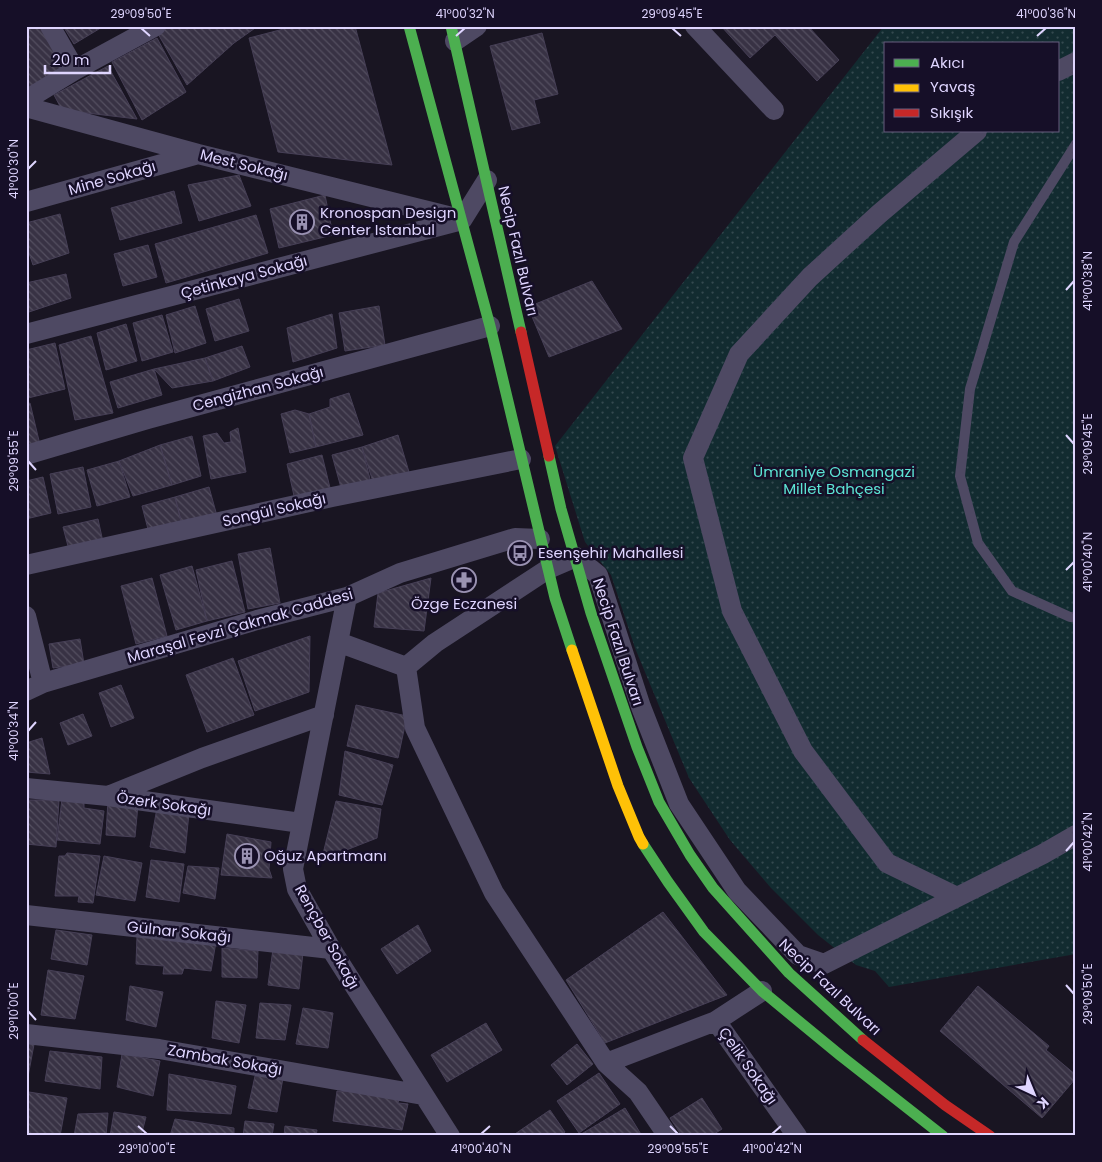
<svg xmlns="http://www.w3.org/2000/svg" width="1102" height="1162" font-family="Poppins,sans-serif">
<defs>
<pattern id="park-dots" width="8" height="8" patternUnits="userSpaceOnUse" patternTransform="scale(1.25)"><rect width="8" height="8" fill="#122b30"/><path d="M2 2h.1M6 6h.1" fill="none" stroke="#34494f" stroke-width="1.8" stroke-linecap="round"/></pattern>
<pattern id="building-back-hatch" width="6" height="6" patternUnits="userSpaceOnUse" patternTransform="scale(1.25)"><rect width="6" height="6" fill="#383244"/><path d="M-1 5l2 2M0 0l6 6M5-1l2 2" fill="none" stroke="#544f60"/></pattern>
</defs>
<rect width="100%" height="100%" fill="#191522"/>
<path fill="url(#park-dots)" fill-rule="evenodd" d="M884,26H1076V954L889,987L875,971L856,965L818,935L771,888L730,840L689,778L635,648L611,575L585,542L555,446ZM886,44H1058V131H886Z"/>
<path fill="url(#building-back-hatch)" stroke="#463f56" d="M26,26H40L64,69L26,91Z
M63,26H104L74,44Z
M169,26H258L234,43L187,85L157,32Z
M295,26H355L392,165L278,152L249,38Z
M721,26H808L839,60L817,81L775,35L750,58Z
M542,33L558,94L534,100L540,123L512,130L490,46Z
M157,38L186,92L142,120L112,62Z
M108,66L137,119L62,110L54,95Z
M239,175L251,206L199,221L188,185Z
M174,191L182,223L120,240L111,208Z
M325,195L333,235L279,248L270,209Z
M60,214L69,253L33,265L26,244V223Z
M256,215L268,253L166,283L155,244Z
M148,245L157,277L123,286L114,254Z
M66,274L71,298L26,313V283Z
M592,281L622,329L549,357L528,307Z
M239,299L249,331L215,341L206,309Z
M195,306L206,343L175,353L166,315Z
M379,306L385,345L345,351L339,313Z
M332,314L337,348L293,362L287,328Z
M162,315L173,352L142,361L133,323Z
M126,324L137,361L106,370L97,333Z
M91,336L113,413L75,420L59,345Z
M55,343L65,389L28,398L26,350Z
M242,346L250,367L213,381L205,358Z
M205,358L213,381L172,388L154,369Z
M154,369L162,395L118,408L110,382Z
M349,393L363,435L316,447L309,414L330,407V399Z
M30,403L41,449L26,452V404Z
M295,410L309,414L316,447L290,453L281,414Z
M238,428L246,472L211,479L203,436L217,433L224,443L231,442L230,432Z
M398,435L409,472L373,482L362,447Z
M192,436L201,476L172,485L160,445Z
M160,445L172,485L133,496L119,461Z
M362,447L372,487L343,495L332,455Z
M322,455L332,496L296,505L287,464Z
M119,461L130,497L97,506L87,470Z
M83,467L91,507L58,514L50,474Z
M43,477L51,513L26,519V481Z
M209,487L217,516L182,525L175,497Z
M175,497L182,525L149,533L142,506Z
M98,519L103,542L69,550L63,527Z
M270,548L280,603L248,609L238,554Z
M232,561L245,612L207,621L196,570Z
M192,566L207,621L176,630L160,575Z
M152,578L167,636L136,644L121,586Z
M431,578L424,631L374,627L378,593Z
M310,636L309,692L255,711L238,661Z
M80,639L84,664L53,668L49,644Z
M233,658L254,715L207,732L186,675Z
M121,685L134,718L111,727L99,693Z
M356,705L407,716L398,758L347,746Z
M83,714L92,736L68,745L60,723Z
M42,738L50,774L26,772V743Z
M345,751L393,765L382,805L339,795Z
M62,799H84V808L104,811L100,844L57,840Z
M27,800H59L56,847L26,844Z
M108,800L138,805L135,837L106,835Z
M336,801L381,809L377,838L331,856L322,858Z
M157,808L189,813L185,853L150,847Z
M227,834L271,842L269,869L272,878L221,875Z
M67,853L100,856L93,903L78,902L79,896H55L59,856H65Z
M104,856L142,863L135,901L96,895Z
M151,860L184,864L179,902L146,897Z
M188,866L219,868L215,899L183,893Z
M663,912L727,995L605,1043L566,980Z
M418,925L431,951L397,974L381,949Z
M56,930L92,935L87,965L51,959Z
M137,936L216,942L211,971L184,968L182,974H163L164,966L136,964Z
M222,948L258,951L257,978L222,977Z
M273,949L303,953L299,989L268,985Z
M48,970L84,976L75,1019L41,1015Z
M130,986L163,992L156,1027L126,1020Z
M978,986L1049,1046L1046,1050L1076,1075V1078L1042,1118L940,1031Z
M216,1001L246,1005L239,1043L212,1038Z
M260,1003L291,1005L285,1040L256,1038Z
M303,1008L333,1013L328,1048L296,1044Z
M486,1023L502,1050L447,1082L431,1055Z
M26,1039H35L27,1082H26Z
M577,1044L593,1064L567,1085L551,1065Z
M50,1051L102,1057L100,1089L45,1081Z
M122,1054L160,1061L153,1096L117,1087Z
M599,1073L620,1104L579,1133L557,1101Z
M169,1074L236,1086L231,1114L167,1110Z
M255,1076L283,1078L277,1112L248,1108Z
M337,1091L400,1095L398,1103L408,1104L402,1130L333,1121Z
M29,1092L67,1098L60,1136H26V1105Z
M702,1098L722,1129L711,1136H682L670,1118Z
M625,1108L642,1136H578Z
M550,1110L565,1132L560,1136H512Z
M114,1112L146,1117L141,1136H110Z
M108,1113L106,1136H74L78,1114Z
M175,1119L234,1128V1136H170Z
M245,1121L274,1124L272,1136H243Z
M285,1126L317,1130L316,1136H284Z"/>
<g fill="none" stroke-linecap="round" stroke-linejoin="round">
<path stroke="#4e4963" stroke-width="10" d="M1076,144L1014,242L970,389L960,476L978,543L1012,591L1070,617H1076"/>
<path stroke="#4e4963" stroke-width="20" d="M50,26L75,70
M695,26L774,110
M455,41L477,26
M1058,71L1076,62
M26,100L75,70L156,26
M26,107L198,154L460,219
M26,202L198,154
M462,220L487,180
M26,334L462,220
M26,455L148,419L490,326
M26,565L332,497L521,459
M347,597L293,869L297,889L331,949L450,1136
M26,616L43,683
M338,642L406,667
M26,691L43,683L257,620L347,597L400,573L515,538L540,539
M26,788L108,796L301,823
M108,796L202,758L324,715
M955,896L887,863L803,751L732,611L693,458L739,354L810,277L879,214L977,131
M26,915L331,949
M716,1021L797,1136
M26,1034L159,1049L423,1095
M606,1063L716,1021L762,991
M668,1136L638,1092L606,1063L494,893L415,728L406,667L435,643L548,569L576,557L598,575L641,707L679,804L737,891L798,955L824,964L1043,854L1076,835"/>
<path stroke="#4caf50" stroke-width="11" d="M409,26L490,326L555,598L572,650
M451,26L521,332
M549,456L561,509L591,613L637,747L659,802L690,855L713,888L789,973L863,1040
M643,844L668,882L704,932L762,991L841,1056L943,1136"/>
<path stroke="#ffc107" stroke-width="11" d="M572,650L618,786L639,837L643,844"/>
<path stroke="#c62828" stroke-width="11" d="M521,332L549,456
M863,1040L945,1105L990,1136"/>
</g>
<path fill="none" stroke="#dfd5ff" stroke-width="2" d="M141,28L150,36M672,28L681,36M456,36L465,28M1037,36L1046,28M28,169L36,161M1066,290L1074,281M1066,435L1074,444M28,461L36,470M1066,570L1074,562M28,731L36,722M1066,851L1074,842M1066,985L1074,994M28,1011L36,1020M138,1126L147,1134M670,1126L678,1134M481,1134L490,1126M772,1134L781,1126"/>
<defs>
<symbol id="building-ring" viewBox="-11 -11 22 22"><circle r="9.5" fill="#160f28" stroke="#9a92b2" stroke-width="1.5"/><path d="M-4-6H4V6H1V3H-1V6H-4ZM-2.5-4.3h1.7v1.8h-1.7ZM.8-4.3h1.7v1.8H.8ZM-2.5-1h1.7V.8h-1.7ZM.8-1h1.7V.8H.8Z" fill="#9a92b2"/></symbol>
<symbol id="bus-ring" viewBox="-11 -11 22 22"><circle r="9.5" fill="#160f28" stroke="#9a92b2" stroke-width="1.5"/><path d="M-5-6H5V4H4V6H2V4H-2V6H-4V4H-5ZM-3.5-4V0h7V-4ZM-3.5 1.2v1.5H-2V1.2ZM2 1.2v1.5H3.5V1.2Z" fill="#9a92b2"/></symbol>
<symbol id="pharmacy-ring" viewBox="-11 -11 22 22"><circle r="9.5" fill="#160f28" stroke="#9a92b2" stroke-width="1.5"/><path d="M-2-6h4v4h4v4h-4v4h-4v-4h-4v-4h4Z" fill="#9a92b2"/></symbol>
</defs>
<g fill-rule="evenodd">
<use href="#building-ring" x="288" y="208" width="28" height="28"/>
<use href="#bus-ring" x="506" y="539" width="28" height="28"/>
<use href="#pharmacy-ring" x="450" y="566" width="28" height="28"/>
<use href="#building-ring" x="233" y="842" width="28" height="28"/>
</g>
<g text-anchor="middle" stroke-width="5" stroke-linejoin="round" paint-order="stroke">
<g font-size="15" fill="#dfd5ff" stroke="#160f28">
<text transform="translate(244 165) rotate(14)" y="5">Mest Sokağı</text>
<text transform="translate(112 178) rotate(-16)" y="5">Mine Sokağı</text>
<text transform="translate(518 251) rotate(77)" y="5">Necip Fazıl Bulvarı</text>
<text transform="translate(244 277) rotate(-15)" y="5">Çetinkaya Sokağı</text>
<text transform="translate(258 389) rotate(-15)" y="5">Cengizhan Sokağı</text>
<text transform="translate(274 510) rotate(-13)" y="5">Songül Sokağı</text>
<text transform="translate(240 626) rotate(-16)" y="5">Maraşal Fevzi Çakmak Caddesi</text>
<text transform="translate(618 642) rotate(72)" y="5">Necip Fazıl Bulvarı</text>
<text transform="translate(164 804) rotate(8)" y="5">Özerk Sokağı</text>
<text transform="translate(179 932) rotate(6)" y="5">Gülnar Sokağı</text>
<text transform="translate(327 937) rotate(61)" y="5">Rençber Sokağı</text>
<text transform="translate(830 987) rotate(43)" y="5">Necip Fazıl Bulvarı</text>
<text transform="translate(225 1060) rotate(10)" y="5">Zambak Sokağı</text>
<text transform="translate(748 1066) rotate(55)" y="5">Çelik Sokağı</text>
</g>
<g font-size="15" fill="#dfd5ff" stroke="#160f28" text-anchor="start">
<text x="320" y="218">Kronospan Design<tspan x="320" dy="17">Center Istanbul</tspan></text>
<text x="538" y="558">Esenşehir Mahallesi</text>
<text x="464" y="609" text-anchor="middle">Özge Eczanesi</text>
<text x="264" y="861">Oğuz Apartmanı</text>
</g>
<g font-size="15" fill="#5ce4d4" stroke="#160f28">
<text x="834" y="477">Ümraniye Osmangazi<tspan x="834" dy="17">Millet Bahçesi</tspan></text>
</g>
</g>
<rect width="1102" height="1162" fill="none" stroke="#160f28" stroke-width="55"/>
<rect x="884" y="42" width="175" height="90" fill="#160f28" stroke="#665e7e"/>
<rect x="894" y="59" width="25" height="8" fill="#4caf50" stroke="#665e7e"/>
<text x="930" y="68" font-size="15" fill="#dfd5ff">Akıcı</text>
<rect x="894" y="84" width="25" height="8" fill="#ffc107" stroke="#665e7e"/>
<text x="930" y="92" font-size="15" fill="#dfd5ff">Yavaş</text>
<rect x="894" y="109" width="25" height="8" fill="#c62828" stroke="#665e7e"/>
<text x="930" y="118" font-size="15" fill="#dfd5ff">Sıkışık</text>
<g transform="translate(1034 1094) rotate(136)" stroke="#160f28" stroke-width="4" paint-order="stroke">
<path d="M0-4L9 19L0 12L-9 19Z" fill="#dfd5ff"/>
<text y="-8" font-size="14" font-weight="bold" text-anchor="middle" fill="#dfd5ff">K</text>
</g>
<path d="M45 65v8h65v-8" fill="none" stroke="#dfd5ff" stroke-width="2.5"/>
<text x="52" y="65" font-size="15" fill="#dfd5ff" stroke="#160f28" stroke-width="4" paint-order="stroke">20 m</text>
<rect x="28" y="28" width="1046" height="1106" fill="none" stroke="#dfd5ff" stroke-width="2"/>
<g font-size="12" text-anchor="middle" fill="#dfd5ff">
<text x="141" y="18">29°09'50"E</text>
<text x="465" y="18">41°00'32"N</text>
<text x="672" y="18">29°09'45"E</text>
<text x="1046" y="18">41°00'36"N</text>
<text transform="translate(14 169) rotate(-90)" y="4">41°00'30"N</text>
<text transform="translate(1088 281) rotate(-90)" y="4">41°00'38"N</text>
<text transform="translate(1088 444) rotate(-90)" y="4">29°09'45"E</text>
<text transform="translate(14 461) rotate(-90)" y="4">29°09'55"E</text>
<text transform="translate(1088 562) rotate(-90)" y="4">41°00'40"N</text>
<text transform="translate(14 731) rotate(-90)" y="4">41°00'34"N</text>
<text transform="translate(1088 842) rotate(-90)" y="4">41°00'42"N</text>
<text transform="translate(1088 994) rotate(-90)" y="4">29°09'50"E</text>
<text transform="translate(14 1011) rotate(-90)" y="4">29°10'00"E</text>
<text x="147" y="1153">29°10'00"E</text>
<text x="481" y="1153">41°00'40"N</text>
<text x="678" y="1153">29°09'55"E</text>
<text x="772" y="1153">41°00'42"N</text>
</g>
</svg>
